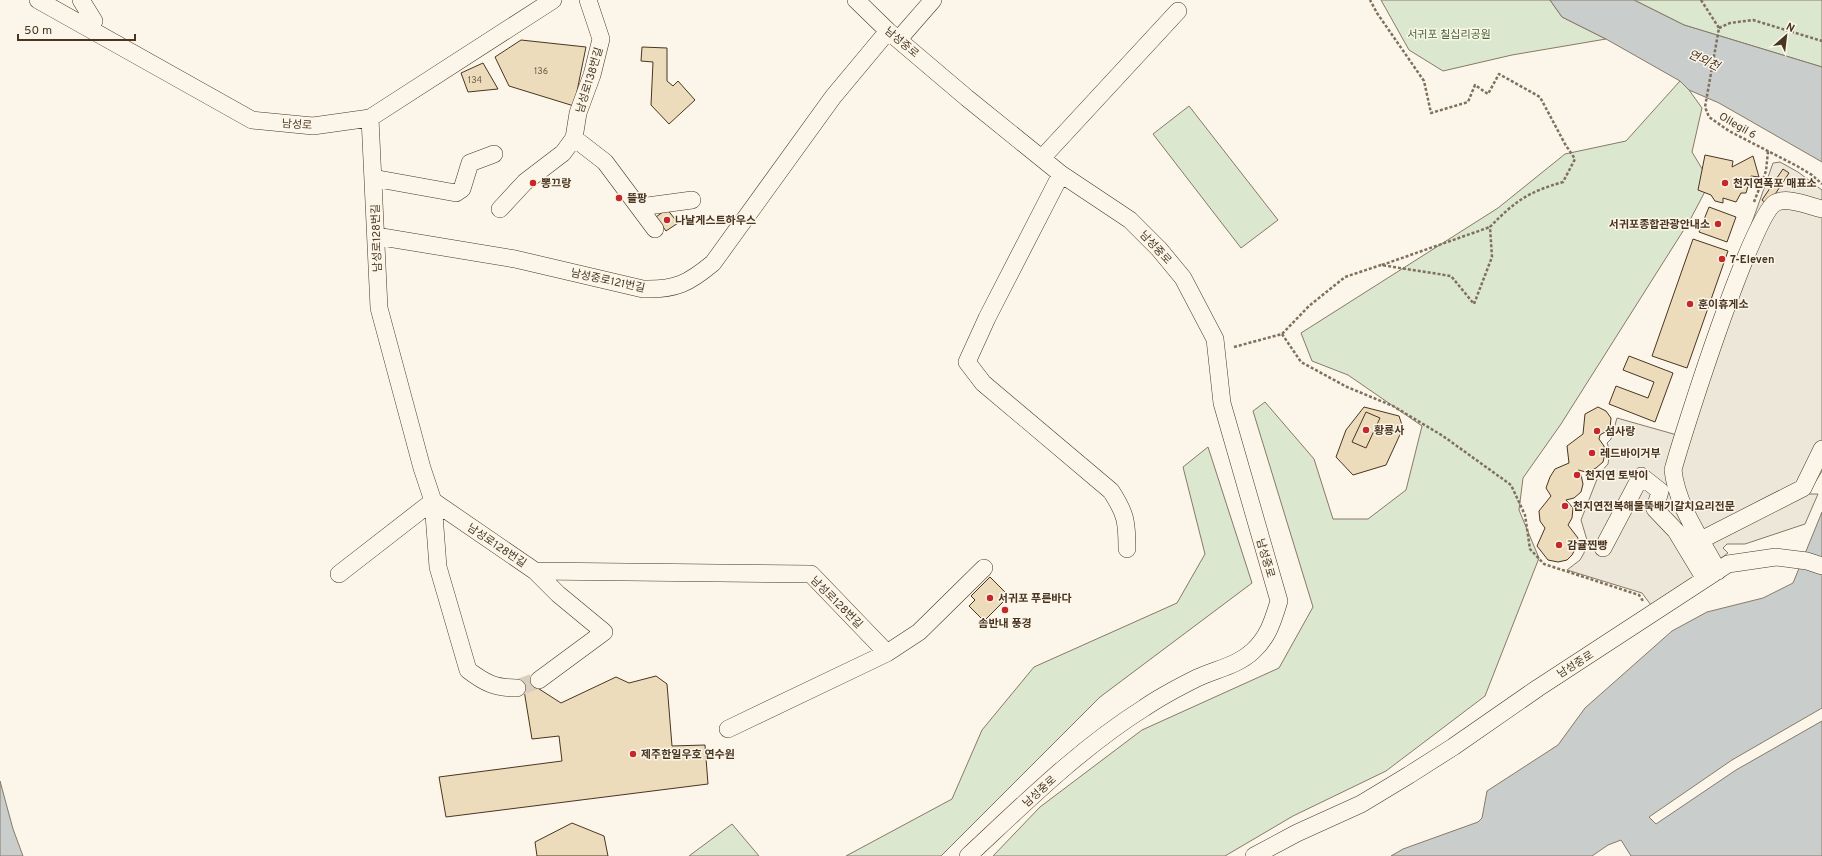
<svg xmlns="http://www.w3.org/2000/svg" width="1822" height="856" font-family="Overpass,'Noto Sans KR',sans-serif">
<rect width="100%" height="100%" fill="#fbf6e9"/>
<path fill="#dce7d0" stroke="#887966" d="M1381,0H1550L1562,17L1606,39L1512,55L1443,71L1409,50Z
M1634,0H1822V67L1684,25Z
M1680,81L1689,90L1702,108L1692,152L1710,182L1690,220L1561,424L1523,478L1519,510L1539,558L1485,696L1386,771L1293,816L1225,856H993L1040,807L1142,730L1279,668L1313,607L1253,411L1265,402L1314,459L1333,519H1368L1406,490L1422,426L1348,375L1312,361L1301,333L1498,208L1565,154L1626,141Z
M1189,106L1278,220L1241,248L1153,134Z
M1208,447L1252,583L1100,697L941,856H846L952,799L982,730L1034,667L1177,603L1205,554L1183,467Z
M732,824L759,856H689Z"/>
<path fill="#ede7d9" stroke="#887966" d="M1780,162L1798,172L1822,190V471L1808,494H1818L1805,524L1745,544H1727L1723,548L1728,553L1654,609L1642,593L1567,570L1580,560L1584,553L1587,540L1581,520L1599,474L1608,464L1610,451L1607,443L1611,439L1617,418L1677,435L1773,163Z"/>
<path fill="#c9cecd" stroke="#887966" d="M1550,0H1634L1684,25L1822,67V162L1719,103L1689,90L1680,81L1606,39L1562,17Z
M1822,512V708L1732,760L1649,817L1656,824L1736,770L1822,721V856H1631L1621,840L1608,845L1592,856H1391L1403,849L1478,822L1482,818L1487,791L1558,745L1585,708L1672,631L1707,612L1763,598L1793,583Z
M0,781L13,829L23,856H0Z"/>
<path fill="#ecdcbc" stroke="#4a3520" d="M521,40L586,47L574,106L509,86L495,57Z
M642,47L667,48V81L673,86L678,81L695,100L669,124L651,105L653,62L641,61Z
M483,63L498,89L468,92L461,73Z
M1705,155L1733,161L1732,167L1753,156L1759,177L1751,176L1746,193H1741L1736,202L1723,198V203L1715,201L1711,195L1698,190Z
M1783,169L1789,173L1768,205L1762,200Z
M1709,207L1736,217L1727,242L1699,232Z
M667,209L678,223L666,231L656,217Z
M1693,239L1728,251L1687,368L1652,356Z
M1629,356L1673,373L1655,422L1609,404L1616,386L1648,398L1654,382L1623,370Z
M1364,407L1399,416L1403,428L1386,465L1353,475L1336,457L1346,430Z
M1598,407L1606,411L1611,418L1610,429L1600,435L1599,439L1604,446L1605,454L1603,462L1596,468L1586,472L1578,470L1581,475L1583,484L1581,492L1574,498L1566,500L1573,508L1572,518L1568,525L1578,538V544L1572,555L1567,560L1558,562L1548,560L1537,546L1545,528L1540,521L1539,511L1551,496L1546,488L1550,477L1555,469L1569,463L1567,446L1583,434L1585,414Z
M1366,412L1380,418L1366,448L1352,442Z
M990,577L1009,596L984,621L969,606L975,600L971,596Z
M656,676L667,684L672,746L705,745L708,784L446,817L439,777L562,761L559,736L532,739L522,678L561,703L616,677L629,683Z
M572,823L604,836L608,856H537L535,842Z"/>
<g fill="none" stroke-linecap="round" stroke-linejoin="round">
<path stroke="#d8cfc1" stroke-width="17" stroke-dasharray="17 8" stroke-linecap="butt" d="M517,688L539,680"/>
<defs>
<path id="minor" d="M38,0L252,120L313,126L370,118L553,0
M81,0L94,21L90,29
M856,0L888,31L967,98L1061,174L1130,220L1159,249L1183,278L1215,339L1222,403L1279,601C1273,620 1269,636 1253,651C1237,666 1216,669 1197,678C1179,687 1160,697 1144,708C1079,749 1024,804 968,856
M899,39L933,0
M370,118L379,308L422,468L433,501L438,567L468,670C485,683 495,688 517,688
M574,138L605,162L655,229
M1042,158L1178,11
M1061,174L987,318L967,362L983,383L1111,491C1126,514 1127,522 1127,549
M373,178L456,193L462,189L470,163L494,154
M640,207L692,200
M500,209L525,182L563,153L574,138L578,113L592,75L601,39L588,0
M376,236L515,259L643,289C676,290 689,283 713,263L833,97L888,31
M433,501L535,571L811,574L887,653L919,632L984,568
M1701,540L1803,488L1822,449
M1603,548L1641,476L1660,491L1655,509L1676,531L1705,579
M535,571L558,594L604,632L539,680
M1718,571C1701,539 1677,506 1673,470C1683,433 1752,216 1775,203C1787,196 1809,206 1822,209
M339,574L433,501
M728,729L887,653
M1254,856L1297,833L1361,804L1409,775L1453,747L1538,688L1728,564L1776,557L1807,561L1822,566"/>
</defs>
<use href="#minor" stroke="#4a3520" stroke-width="18"/>
<path stroke="#7f6f5c" stroke-width="2.5" stroke-dasharray="3 2" stroke-linecap="butt" d="M1701,0L1719,28L1705,107L1709,117L1729,131L1797,166L1812,175L1822,184
M1719,28L1730,23L1753,20L1822,41
M1754,202L1766,171L1768,151
M1382,265L1490,227
M1282,334L1301,362L1347,387L1393,406L1443,436L1511,485L1525,515L1530,549L1544,564L1639,595L1643,601
M1234,347L1282,334L1309,306L1345,277L1381,265L1451,276L1474,304L1492,257L1490,227C1515,201 1528,192 1563,182L1575,159L1565,144L1540,97L1499,74L1488,94L1475,85L1468,102L1431,113L1424,81L1377,13L1370,0"/>
<use href="#minor" stroke="#fbf6e9" stroke-width="17"/>
</g>
<g fill="#c62828" stroke="#fbf6e9" stroke-width="1.5">
<circle cx="533" cy="183" r="4"/>
<circle cx="1725" cy="183" r="4"/>
<circle cx="619" cy="198" r="4"/>
<circle cx="667" cy="220" r="4"/>
<circle cx="1718" cy="224" r="4"/>
<circle cx="1722" cy="259" r="4"/>
<circle cx="1690" cy="304" r="4"/>
<circle cx="1366" cy="430" r="4"/>
<circle cx="1597" cy="431" r="4"/>
<circle cx="1592" cy="453" r="4"/>
<circle cx="1577" cy="475" r="4"/>
<circle cx="1565" cy="506" r="4"/>
<circle cx="1559" cy="545" r="4"/>
<circle cx="990" cy="598" r="4"/>
<circle cx="1005" cy="610" r="4"/>
<circle cx="633" cy="754" r="4"/>
</g>
<g text-anchor="middle" stroke-width="3" stroke-linejoin="round" paint-order="stroke">
<g font-size="9" fill="#725f47">
<text x="541" y="74">136</text>
<text x="475" y="83">134</text>
</g>
<g font-size="11" fill="#436837" stroke="#fbf6e9">
<text x="1449" y="38">서귀포 칠십리공원</text>
</g>
<g font-size="11" fill="#4a3520" stroke="#fbf6e9">
<text transform="translate(902 42) rotate(40)" y="4">남성중로</text>
<text transform="translate(589 80) rotate(-73)" y="4">남성로138번길</text>
<text transform="translate(297 124) rotate(4)" y="4">남성로</text>
<text transform="translate(1738 125) rotate(30)" y="4">Ollegil 6</text>
<text transform="translate(376 238) rotate(-92)" y="4">남성로128번길</text>
<text transform="translate(1156 247) rotate(47)" y="4">남성중로</text>
<text transform="translate(608 280) rotate(12)" y="4">남성중로121번길</text>
<text transform="translate(497 545) rotate(34)" y="4">남성로128번길</text>
<text transform="translate(1266 558) rotate(74)" y="4">남성중로</text>
<text transform="translate(837 602) rotate(45)" y="4">남성로128번길</text>
<text transform="translate(1575 664) rotate(-32)" y="4">남성중로</text>
<text transform="translate(1039 791) rotate(-42)" y="4">남성중로</text>
</g>
<g font-size="11" font-weight="bold" fill="#4a3520" stroke="#fbf6e9" text-anchor="start">
<text x="541" y="187">뽕끄랑</text>
<text x="1733" y="187">천지연폭포 매표소</text>
<text x="627" y="202">뜰팡</text>
<text x="675" y="224">나날게스트하우스</text>
<text x="1710" y="228" text-anchor="end">서귀포종합관광안내소</text>
<text x="1730" y="263">7-Eleven</text>
<text x="1698" y="308">훈이휴게소</text>
<text x="1374" y="434">황룡사</text>
<text x="1605" y="435">섬사랑</text>
<text x="1600" y="457">레드바이거부</text>
<text x="1585" y="479">천지연 토박이</text>
<text x="1573" y="510">천지연전복해물뚝배기갈치요리전문</text>
<text x="1567" y="549">감귤찐빵</text>
<text x="998" y="602">서귀포 푸른바다</text>
<text x="1005" y="627" text-anchor="middle">솜반내 풍경</text>
<text x="641" y="758">제주한일우호 연수원</text>
</g>
<g font-size="12" font-style="italic" fill="#4a3520" stroke="#fbf6e9">
<text transform="translate(1704 60) rotate(25)" y="4">연외천</text>
</g>
</g>
<g transform="translate(1786 36) rotate(28)" stroke="#fbf6e9" stroke-width="3" paint-order="stroke">
<path d="M0-3L7 15L0 10L-7 15Z" fill="#4a3520"/>
<text y="-6" font-size="11" font-weight="bold" text-anchor="middle" fill="#4a3520">N</text>
</g>
<path d="M18 34v6h117v-6" fill="none" stroke="#4a3520" stroke-width="2"/>
<text x="24" y="34" font-size="12" fill="#4a3520" stroke="#fbf6e9" stroke-width="3" paint-order="stroke">50 m</text>
</svg>
